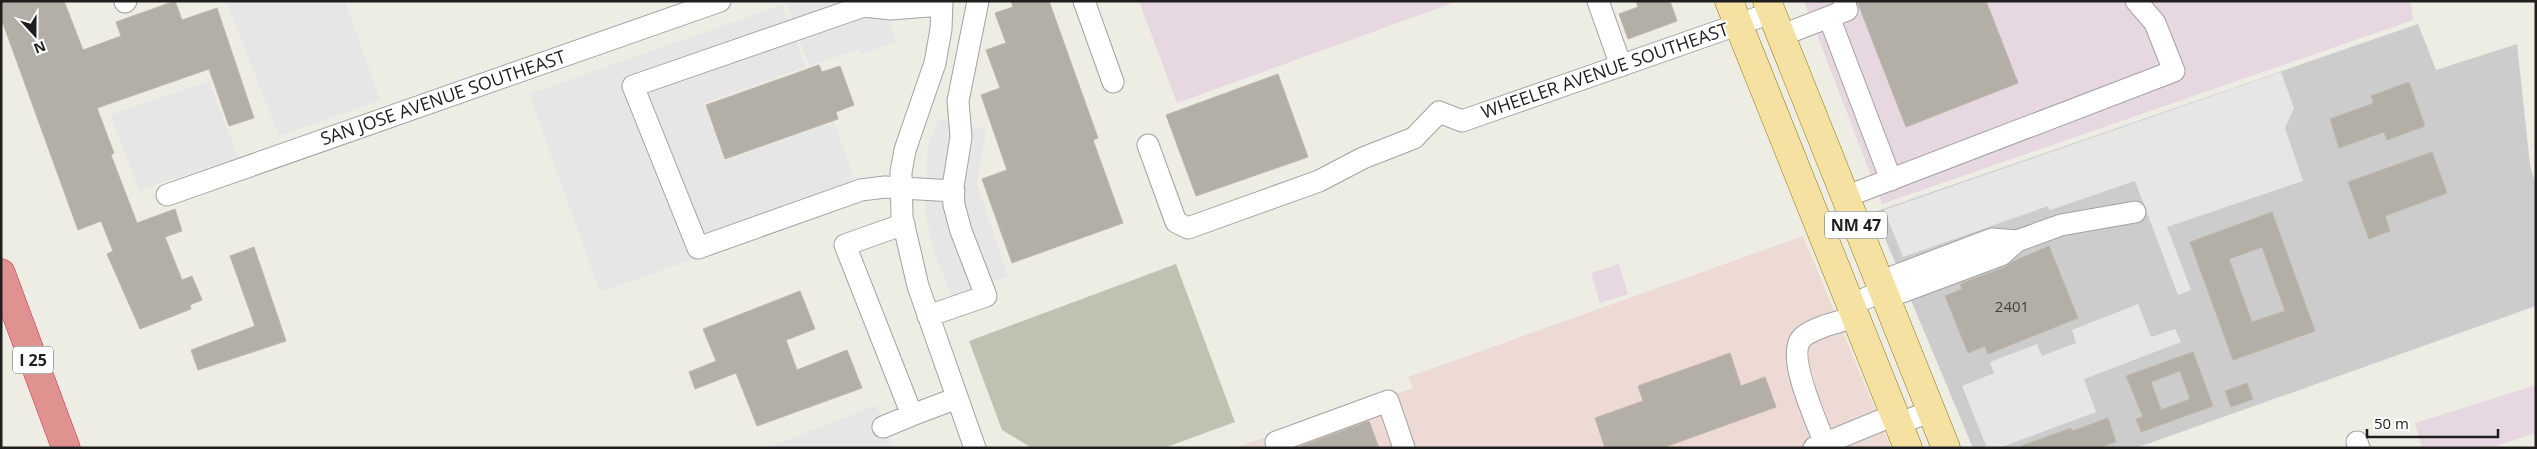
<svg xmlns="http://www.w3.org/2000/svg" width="2537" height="449" font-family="'Open Sans',sans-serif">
<rect width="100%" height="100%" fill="#eeede4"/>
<path fill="#eedad5" d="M1803,236L1891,448H1234L1413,388L1408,377Z"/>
<path fill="#e7d7e1" d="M1139,1H1458L1177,103Z
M1804,1H2411L2413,20L1882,204Z
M1619,264L1628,294L1600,303L1591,273Z
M2536,385V433L2490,448H2422L2415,423Z"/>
<path fill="#ccc" d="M2418,24L2436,70L2517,44L2530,165L2536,186V306L2136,448H1973L1874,212Z"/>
<path fill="#bfc2b1" d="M1176,264L1235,422L1164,448H1032L1002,430L969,341Z"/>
<path fill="#e6e6e6" d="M226,1H345L380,100L279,136Z
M795,1H892L889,22L896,42L862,54L860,49L809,66L787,4Z
M782,5L806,67L704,103L724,161L834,122L862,200L600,292L529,94Z
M2281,72L2294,108L2285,128L2303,181L2167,227L2191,290L2178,295L2135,181L2050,210L2048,206L1903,257L1884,210Z
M209,81L238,157L139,190L110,115Z
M939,118L986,129L977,185L1008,276L952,297L934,252L925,211L928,147Z
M2138,304L2151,337L2175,329L2181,342L2084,379L2096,412L1999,448H1987L1962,386L1994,373L1990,362L2037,344L2042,356L2076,343L2072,330Z
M876,405L893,448H767Z"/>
<path fill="#b3afa7" stroke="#bfb6a8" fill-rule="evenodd" d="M1,1H64L83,50L121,36L116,22L175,1L182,20L217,8L254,118L229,126L209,69L97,108L114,153L111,155L137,223L175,209L182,231L165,237L182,280L192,276L202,300L190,305L191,309L140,329L107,254L113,251L101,221L78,230L1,18Z
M1011,1H1049L1098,138L1093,140L1123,223L1012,263L982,179L1007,170L981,95L1000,88L986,50L1006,43L995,13L1013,7Z
M1636,1H1670L1677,21L1628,39L1619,14L1638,7Z
M1857,1H1986L2018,83L1906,127Z
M819,65L822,72L840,66L854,105L836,112L838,119L725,159L706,105Z
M1278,74L1308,157L1196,196L1166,115Z
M2409,82L2425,126L2387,140L2384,132L2339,148L2330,119L2374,103L2371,96Z
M2432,152L2447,193L2385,216L2390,231L2369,239L2348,182Z
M2272,212L2315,331L2233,360L2190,242ZM2262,247L2285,311L2252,322L2229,259Z
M2049,246L2078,318L1988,354L1985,346L1968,353L1945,296L1962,289L1960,284L2005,267L2014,261Z
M254,247L286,341L198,370L191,350L255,326L230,256Z
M800,291L815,329L786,340L797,370L847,350L862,388L757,426L736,373L695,389L689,372L716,361L703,329Z
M2193,352L2213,406L2141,432L2136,419L2143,417L2126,376ZM2180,371L2190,399L2161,410L2151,382Z
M1730,353L1741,386L1765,377L1776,407L1662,448H1605L1595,418L1643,401L1638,386Z
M2247,383L2253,399L2231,407L2225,391Z
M2108,418L2116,442L2099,448H2021V446L2071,428L2072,431Z
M1369,421L1379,448H1302L1301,446Z"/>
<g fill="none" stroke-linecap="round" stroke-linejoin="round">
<defs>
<path id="minor" d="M942,1L941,29L935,63L905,150L901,172L902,217L918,286L975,448
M1084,1L1113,82
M1598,1L1621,66
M125,2L126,1
M942,5L891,9L864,6L633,86L698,248L861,190L885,187L954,191
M1829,17L1891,180
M1780,36L1847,10L1844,1
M1148,145L1176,222L1188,228L1319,181L1363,158L1414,138L1439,112L1462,121L1771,13
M167,195L720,1
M1845,197L2174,71L2155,23L2136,1
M904,224L845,245L912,415L957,398
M2017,241L2061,225L2135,212
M1879,282L1992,239L2017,241L2001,255L1886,298
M1850,305L1883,291
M928,316L986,296L961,231L954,205L953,187L961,137L958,101L978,1
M1898,424L1931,411
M883,427L912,415
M1824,442C1817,421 1783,352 1804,336C1818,326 1838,322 1855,317
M2357,442L2359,448
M1278,448L1276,442L1388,401L1404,448
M1814,448L1894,415"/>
<path id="major" d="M1729,1L1908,448
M1767,1L1946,448"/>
<path id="highway" d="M1,273L66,448"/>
</defs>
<use href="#minor" stroke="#a2a2a2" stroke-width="23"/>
<use href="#major" stroke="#8d7a0b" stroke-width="29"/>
<use href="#highway" stroke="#cd3148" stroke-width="29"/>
<use href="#minor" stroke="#fff" stroke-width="21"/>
<use href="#major" stroke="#f5e1a2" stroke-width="28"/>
<use href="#highway" stroke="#e09291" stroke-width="28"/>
</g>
<g text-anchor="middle" stroke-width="4" stroke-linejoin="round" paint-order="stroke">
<g font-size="15" fill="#434240">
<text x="2012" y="312">2401</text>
</g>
<g fill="#fff" stroke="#626262" stroke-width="1">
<rect x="1825" y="211.5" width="62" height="27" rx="4"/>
<rect x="13" y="346.5" width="40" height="27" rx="4"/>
</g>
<g font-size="16" font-weight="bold" fill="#1e1e1e">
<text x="1856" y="231">NM 47</text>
<text x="33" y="366">I 25</text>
</g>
<g font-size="18" fill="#1e1e1e" stroke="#fff">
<text transform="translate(1605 71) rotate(-19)" y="6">WHEELER AVENUE SOUTHEAST</text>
<text transform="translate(443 98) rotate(-19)" y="6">SAN JOSE AVENUE SOUTHEAST</text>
</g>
</g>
<rect width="2537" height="449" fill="none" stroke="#1e1e1e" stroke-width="5"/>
<g transform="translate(35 35) rotate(159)" stroke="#ffffff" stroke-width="4" paint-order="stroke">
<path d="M0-4L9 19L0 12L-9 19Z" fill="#1e1e1e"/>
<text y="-8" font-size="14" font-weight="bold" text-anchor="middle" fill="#1e1e1e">N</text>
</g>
<path d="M2367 429v8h131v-8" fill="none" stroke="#1e1e1e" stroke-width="2.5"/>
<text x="2374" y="429" font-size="15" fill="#1e1e1e" stroke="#ffffff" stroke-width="4" paint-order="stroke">50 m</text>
</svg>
